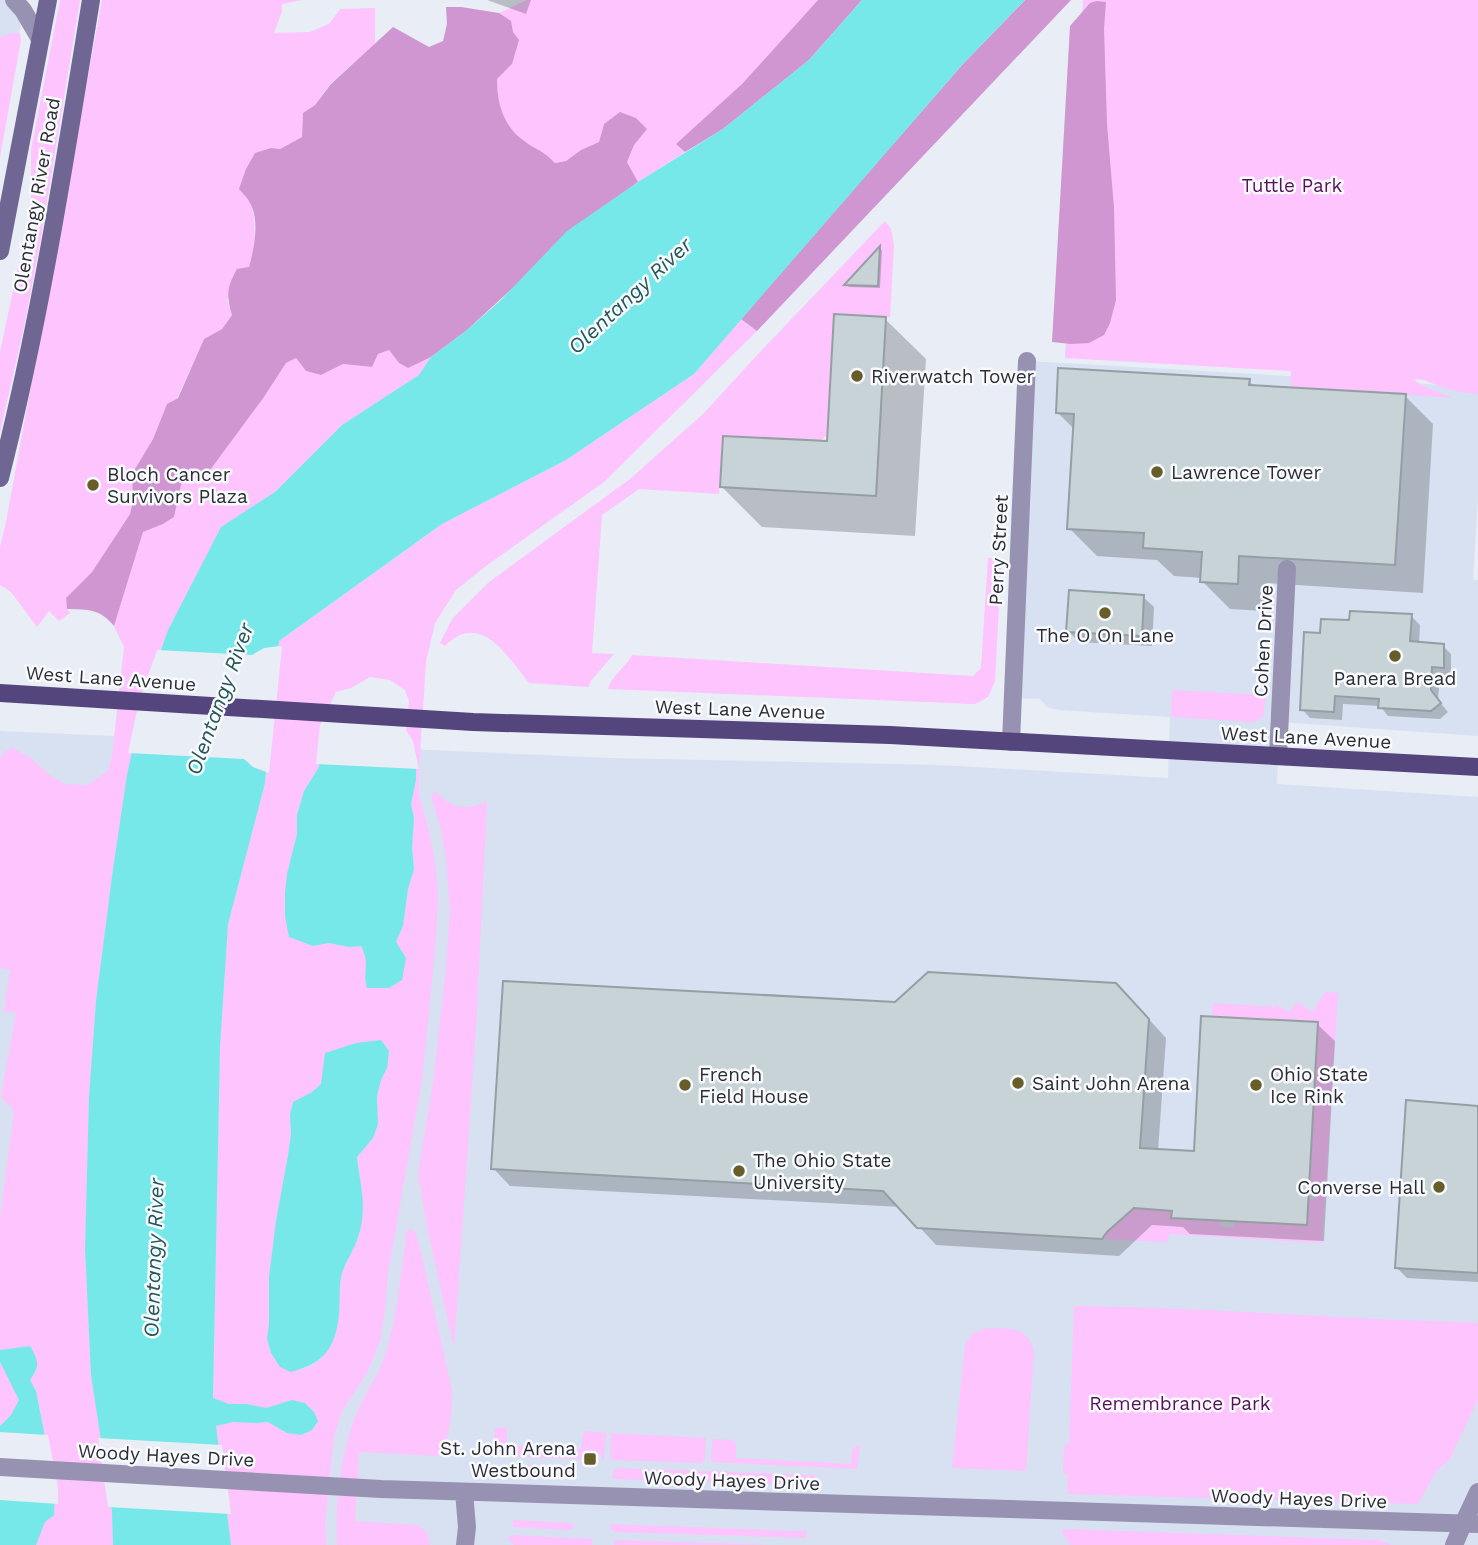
<svg xmlns="http://www.w3.org/2000/svg" width="1478" height="1545" font-family="'Work Sans',sans-serif">
<rect width="100%" height="100%" fill="#e8edf6"/>
<path fill="#d8e1f1" d="M0,0H25L0,142Z
M1027,361L1478,387V496L1473,579L1478,580V736L1280,722L1277,784L1478,797V1545H0V731L610,758L940,765L1168,778L1170,717L1059,710L1047,707L1040,699L1013,698Z"/>
<path fill="#fdc4fe" fill-rule="evenodd" d="M60,0H80L39,249L24,327L0,432V352L31,206V150Z
M102,0H302L282,4V11L274,33L310,32L329,24L340,9L375,8V44L331,83L315,105L303,113L302,137L280,149L271,148L252,205L254,217L255,246L249,267L227,300L232,314L222,329L204,339L177,398L167,404L153,439L132,474L133,501L130,514L92,572L66,598L67,609L70,613L59,621L49,611L37,627L11,592L0,585V547L6,522Z
M527,0H818L742,84L677,144L685,152L638,182L627,162L634,145L646,129L604,124L599,142L581,150L566,161L555,163C544,151 540,151 527,143C504,128 497,105 497,79L512,64L513,32L510,21L499,13Z
M1083,0H1478V394C1466,393 1453,391 1442,387C1429,383 1427,379 1413,379L1423,386L1453,398L1290,387L1291,371L1065,358Z
M20,33L21,40L0,157V37L8,34Z
M885,221L891,229L894,245L890,317L834,314L827,435L820,441L723,436L719,494L639,489L602,515L592,653L614,654L590,682L589,687L529,683C509,658 480,609 445,646L440,643L452,619L489,582L630,479L704,413L760,352Z
M741,319L757,331L604,482L486,566L456,590L435,623L426,662L419,771V794L430,836L436,869L438,895L436,938L428,1023L422,1080L388,1273L385,1310L380,1341L368,1371L342,1411L334,1437L325,1523L326,1545H231L216,1426L233,1422L256,1423L268,1422L292,1400L266,1408L246,1404H229L213,1399L220,1047L228,924L265,783L279,641L442,524L566,460L694,374ZM323,737L411,804L414,818L412,848L414,869L408,889L403,926L396,942L364,979C368,966 367,957 361,945L349,947L329,943L313,946L285,916L287,874L297,833V815L304,791L319,767ZM387,1068L381,1080L377,1096L378,1110L373,1138L357,1157L362,1193L358,1238L342,1273L339,1294V1315L321,1359L310,1367L291,1372L271,1353L267,1339L269,1323V1277L276,1221L288,1155L291,1134L290,1115L293,1102L312,1092L321,1084Z
M389,350L399,363L407,367L431,357L420,375L342,425L275,492L221,528L168,630L143,701L113,869L96,1001L89,1097L85,1248L91,1375L112,1512L113,1545H36L45,1522L42,1428L40,1409L36,1391L29,1380L37,1370L30,1346L0,1350V1218L14,1111L1,1097L16,1013L4,1011L10,970L0,968V757L11,747L31,758L51,776L65,784L87,785L101,776L109,769L112,756L124,647L114,626L143,532L163,524L174,517L182,480L205,477L264,397L286,363L296,358L306,371L321,375L343,364L372,367L378,354Z
M988,558H995L1001,567L995,681L988,697L975,704L608,689C611,676 626,667 632,655L973,676L981,668Z
M1172,690L1266,695L1263,717L1254,722L1171,717Z
M435,791C452,808 463,811 486,802L487,804L476,1028L454,1348L427,1227L418,1174L433,1083L446,967L450,911L446,858L441,830L431,796Z
M1325,992L1338,993L1322,1243L1169,1234L1168,1242L1102,1239L1107,1232L1134,1208L1172,1211L1171,1217L1220,1220V1227L1234,1228V1221L1308,1199H1316V1186L1309,1185L1318,1022L1212,1016L1213,1003L1275,1007L1276,1004L1288,1012L1297,1002L1312,1012Z
M411,1229L415,1231L421,1252L452,1390C452,1408 451,1443 437,1456L359,1452L355,1521L416,1525C427,1529 428,1534 430,1545H337C335,1505 341,1449 357,1412C366,1390 381,1373 387,1349C398,1311 401,1270 407,1231Z
M1074,1306C1168,1307 1262,1313 1356,1318C1396,1321 1437,1320 1478,1323V1399L1450,1459L1437,1470L1418,1504L1067,1494L1068,1475L1064,1474L1063,1471L1064,1444H1069Z
M986,1328C1008,1329 1027,1325 1034,1351L1026,1471L952,1468L965,1345L973,1333Z
M0,1362L19,1400L11,1415L0,1426Z
M498,1427H505L507,1431V1445L581,1449L583,1434L586,1431L606,1433L604,1459H602L601,1454L589,1453L588,1459L517,1457L508,1452L495,1451L494,1439L495,1429Z
M611,1433L706,1438L705,1460L701,1463L612,1460L610,1456Z
M712,1439L733,1440L736,1444V1458L851,1464L852,1451L856,1446H860L857,1469L712,1462L711,1459Z
M525,1465L572,1466L575,1470V1478L521,1476L522,1468Z
M617,1468L812,1475L816,1477V1485L612,1479L613,1472Z
M513,1520L573,1523V1528L570,1530L513,1527Z
M611,1524L798,1531H807L806,1538L616,1532L610,1529Z
M1063,1529L1379,1540L1392,1545H1070L1062,1531Z
M511,1535L593,1539L592,1545H514L508,1539L509,1536Z
M615,1540L771,1545H614Z"/>
<path fill="#d096d1" d="M818,0H862L809,60L723,129L685,152L676,144L742,84Z
M1025,0H1071L757,331L741,319L962,65Z
M1097,1L1106,2L1104,29L1107,124L1114,208L1116,300L1110,323L1104,335L1089,343L1071,344L1052,342L1070,26L1090,3Z
M446,7H461L499,13L511,21L513,32L519,40L512,64L497,79C497,105 504,128 527,143C539,151 544,151 555,163L566,161L581,150L599,142L604,124L620,112L636,118L647,129L634,145L627,162L638,182L606,205L530,272L467,330L431,357L408,368L399,363L389,350L378,354L372,367L343,364L321,375L306,371L296,358L286,363L264,397L205,477L182,481L174,517L163,524L143,532L114,626C99,608 89,610 67,609L66,598L92,572L130,514L133,501L132,474L153,439L167,404L178,398L204,339L222,329L232,315C226,295 227,287 237,269L249,267C254,250 260,220 250,203C248,198 243,194 239,189L246,169L255,153L271,148L280,149L302,137L303,113L315,105L331,84L393,27L429,47L443,41L447,24Z"/>
<path fill="#76e8ea" d="M862,0H1025L962,65L694,374L566,460L442,524L279,641L265,783L228,924L220,1047L213,1398L229,1404H246L266,1408L292,1400L305,1403L314,1412L318,1421L312,1430L301,1435L287,1433L268,1422L256,1423L233,1422L216,1426L231,1545H113L112,1512L91,1375L85,1248L89,1097L96,1001L113,869L127,775L143,701L168,630L221,527L275,492L342,425L419,375L431,357L467,330L499,302L567,231L638,182L723,129L809,60Z
M402,730L416,767V780L411,804L414,818L412,848L414,869L408,889L403,926L396,942L406,958L402,980L389,988H367C362,971 371,965 361,946L349,947L329,943L313,946L289,937L285,916V893L287,874L297,834V815L304,791L319,767L323,737Z
M381,1040L389,1051L387,1068L381,1080L377,1096L378,1124L373,1138L357,1157C360,1185 368,1209 358,1237C354,1251 344,1263 341,1277C339,1290 340,1302 339,1315C335,1349 324,1363 291,1372L280,1367L271,1353L267,1339L269,1323V1277L276,1221L288,1155L291,1134L290,1115L293,1102L312,1092L321,1084L325,1053L356,1043Z
M30,1346C39,1361 40,1366 30,1380L36,1391L49,1457L55,1488L54,1515L45,1522L36,1545H0V1426L11,1415L19,1400L0,1362V1350Z"/>
<path fill="#e8edf6" d="M279,646L282,647L269,773L253,767L244,759L128,753L139,701L157,650L252,655L264,648Z
M370,677L390,680L405,690L409,701L406,730L413,741L419,769L316,764L320,725L336,692L351,688Z
M0,1432L48,1435L58,1487V1504L0,1500Z
M98,1438L222,1445L231,1514L108,1507Z"/>
<path fill="#0003" d="M487,0H531L526,14Z
M880,248L882,251L880,288L849,287L847,285Z
M885,319L926,359L915,536L762,527L721,486L828,443Z
M1249,381L1255,387L1405,396L1433,424L1423,593L1267,583L1265,611L1230,609L1202,581V578L1174,576L1157,560L1097,556L1069,528L1075,430L1058,413Z
M1143,597L1154,607L1152,646L1079,642L1068,631Z
M1411,616L1420,625L1419,644L1443,646L1451,654V676L1440,675L1438,700L1448,712L1440,719L1388,716L1380,706L1343,704L1342,720L1310,718L1302,709L1322,634L1351,622Z
M1134,1003L1166,1038L1158,1151L1196,1153L1317,1024L1335,1041L1324,1241L1190,1234L1183,1227L1152,1225L1119,1256L936,1245L901,1207L510,1186L493,1168L895,1004Z
M1478,1108V1282L1407,1278L1396,1267Z"/>
<path fill="#c8d3d8" stroke="#949ea3" stroke-width="2" d="M880,246L878,286L844,285Z
M834,314L886,317L876,496L720,487L723,436L827,441Z
M1058,368L1250,379L1249,385L1406,394L1395,565L1239,556L1238,584L1200,582L1202,552L1143,548L1144,533L1067,529L1074,414L1056,413Z
M1069,590L1144,595L1142,636L1066,632Z
M1350,611L1412,614L1410,641L1444,644V668L1432,667L1431,690L1441,703L1431,711L1378,708L1379,699L1335,696L1334,712L1300,710L1304,632L1320,633L1321,619L1349,620Z
M928,972L1116,983L1149,1019L1140,1148L1194,1151L1201,1016L1318,1022L1307,1225L1171,1218L1172,1211L1134,1208L1107,1232L1102,1239L917,1228L883,1191L491,1169L503,981L895,1002Z
M1406,1100L1478,1106V1273L1395,1268Z"/>
<g fill="none" stroke-linecap="round" stroke-linejoin="round">
<path stroke="#9892b2" stroke-width="18" d="M1011,742L1027,361
M1278,756L1287,569
M1454,1545L1463,1524"/>
<path stroke="#9892b2" stroke-width="18" d="M14,0L23,10L40,39
M0,1467L381,1489L1478,1524
M464,1492L467,1527L465,1545
M1463,1524L1478,1492"/>
<path stroke="#6f6693" stroke-width="18" d="M0,251L48,0
M0,478C40,321 65,160 91,0"/>
<path stroke="#54467d" stroke-width="18" d="M0,693L473,722L890,735L1478,767"/>
</g>
<g fill="#665d29" stroke="#f8fafe" stroke-width="2.5">
<circle cx="857" cy="376" r="7"/>
<circle cx="1157" cy="472" r="7"/>
<circle cx="93" cy="485" r="7"/>
<circle cx="1105" cy="613" r="7"/>
<circle cx="1395" cy="656" r="7"/>
<circle cx="1018" cy="1083" r="7"/>
<circle cx="685" cy="1085" r="7"/>
<circle cx="1256" cy="1085" r="7"/>
<circle cx="739" cy="1171" r="7"/>
<circle cx="1439" cy="1187" r="7"/>
<rect x="583" y="1452" width="14" height="14" rx="3.5"/>
</g>
<g text-anchor="middle" stroke-width="5" stroke-linejoin="round" paint-order="stroke">
<g font-size="19" fill="#57125a" stroke="#f8fafe">
<text x="1292" y="192">Tuttle Park</text>
<text x="1180" y="1410">Remembrance Park</text>
</g>
<g font-size="19" fill="#2b2d31" stroke="#f8fafe">
<text transform="translate(36 195) rotate(-80)" y="7">Olentangy River Road</text>
<text transform="translate(998 550) rotate(-87)" y="7">Perry Street</text>
<text transform="translate(1263 641) rotate(-87)" y="7">Cohen Drive</text>
<text transform="translate(111 678) rotate(4)" y="7">West Lane Avenue</text>
<text transform="translate(740 709) rotate(2)" y="7">West Lane Avenue</text>
<text transform="translate(1306 737) rotate(3)" y="7">West Lane Avenue</text>
<text transform="translate(166 1455) rotate(3)" y="7">Woody Hayes Drive</text>
<text transform="translate(732 1480) rotate(2)" y="7">Woody Hayes Drive</text>
<text transform="translate(1299 1498) rotate(2)" y="7">Woody Hayes Drive</text>
</g>
<g font-size="19" fill="#2b2d31" stroke="#f8fafe" text-anchor="start">
<text x="871" y="383">Riverwatch Tower</text>
<text x="1171" y="479">Lawrence Tower</text>
<text x="107" y="481">Bloch Cancer<tspan x="107" dy="22">Survivors Plaza</tspan></text>
<text x="1105" y="642" text-anchor="middle">The O On Lane</text>
<text x="1395" y="685" text-anchor="middle">Panera Bread</text>
<text x="699" y="1081">French<tspan x="699" dy="22">Field House</tspan></text>
<text x="1270" y="1081">Ohio State<tspan x="1270" dy="22">Ice Rink</tspan></text>
<text x="1032" y="1090">Saint John Arena</text>
<text x="753" y="1167">The Ohio State<tspan x="753" dy="22">University</tspan></text>
<text x="1425" y="1194" text-anchor="end">Converse Hall</text>
<text x="576" y="1455" text-anchor="end">St. John Arena<tspan x="576" dy="22">Westbound</tspan></text>
</g>
<g font-size="21" font-style="italic" fill="#255758" stroke="#f8fafe">
<text transform="translate(630 296) rotate(-43)" y="7">Olentangy River</text>
<text transform="translate(220 699) rotate(-70)" y="7">Olentangy River</text>
<text transform="translate(154 1258) rotate(-88)" y="7">Olentangy River</text>
</g>
</g>
</svg>
